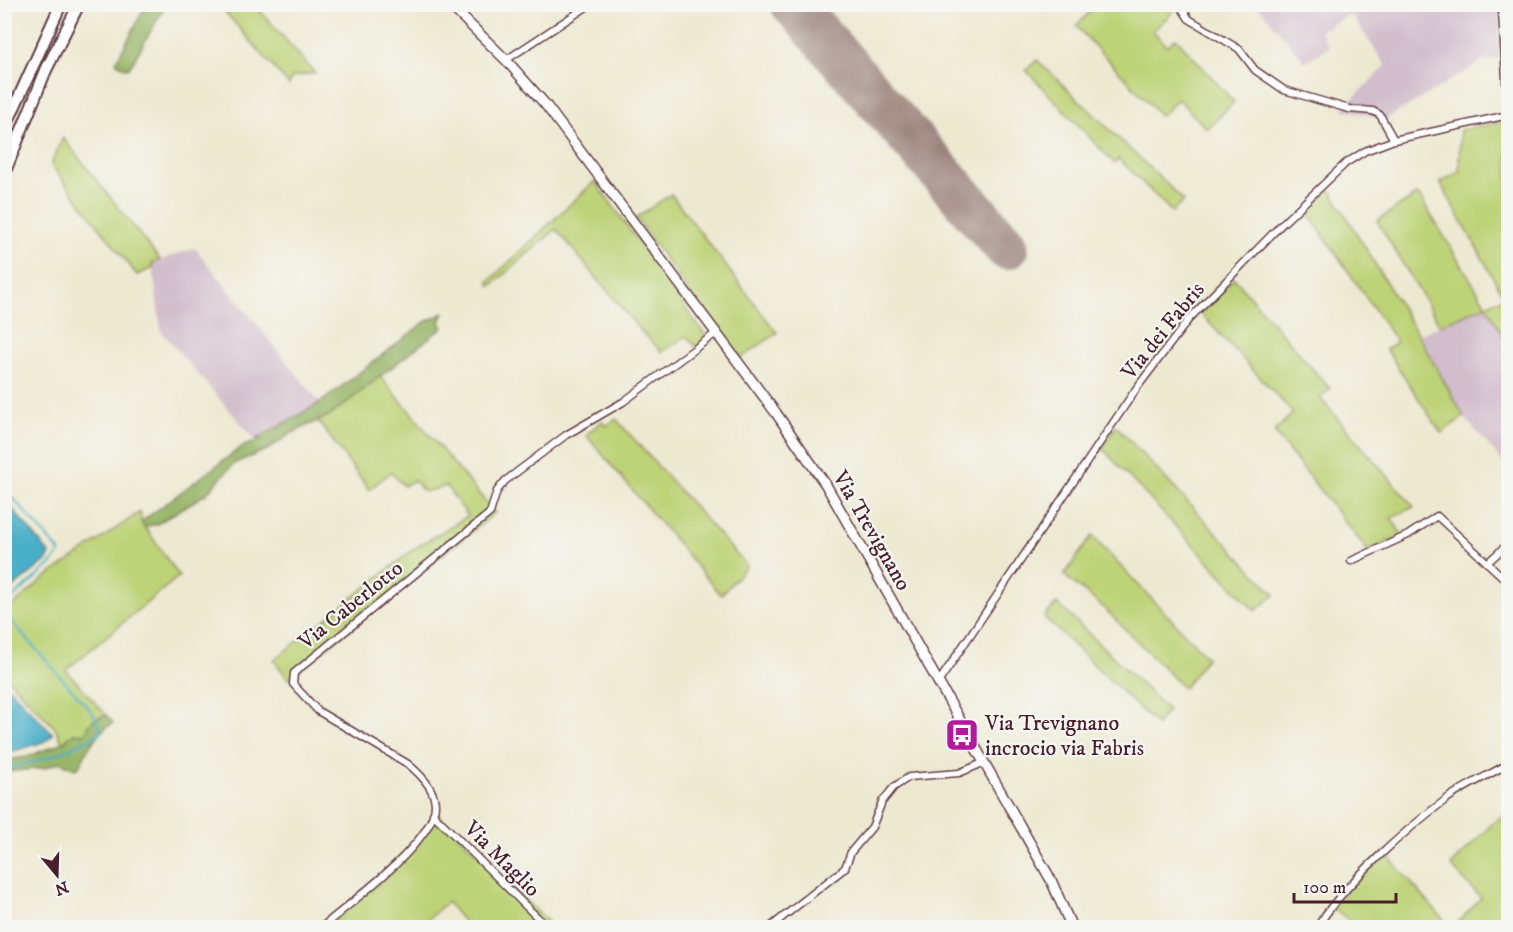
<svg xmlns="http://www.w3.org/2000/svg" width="1513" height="932" font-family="'IM FELL DW Pica',serif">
<rect width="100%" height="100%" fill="#f6f6f2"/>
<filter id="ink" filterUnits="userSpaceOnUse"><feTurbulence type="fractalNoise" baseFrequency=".0167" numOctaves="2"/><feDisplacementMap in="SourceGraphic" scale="12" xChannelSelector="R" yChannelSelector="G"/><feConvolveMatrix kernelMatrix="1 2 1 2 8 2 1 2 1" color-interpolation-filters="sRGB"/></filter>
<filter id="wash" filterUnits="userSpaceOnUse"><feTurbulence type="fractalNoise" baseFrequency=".008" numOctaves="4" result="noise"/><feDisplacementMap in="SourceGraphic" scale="24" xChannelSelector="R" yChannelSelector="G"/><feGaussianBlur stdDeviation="1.35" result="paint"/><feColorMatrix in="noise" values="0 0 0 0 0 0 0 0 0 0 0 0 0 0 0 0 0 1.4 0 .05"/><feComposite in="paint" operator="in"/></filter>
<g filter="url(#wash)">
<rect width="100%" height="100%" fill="#ede9d1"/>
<path fill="#d1bdcb" d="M1257,5H1499V59L1483,61L1386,119L1342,109L1386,66L1351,14L1320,31L1329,47L1305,62Z
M195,248L320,403L255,440L161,331L152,263Z
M1486,305L1508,345V468L1464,417L1418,335Z"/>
<path fill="#bdd377" stroke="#847951" stroke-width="1.5" d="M219,5H255L315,73L292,77L289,85Z
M1087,5H1180L1153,31L1167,46L1176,38L1234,102L1207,129L1178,99L1161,116L1076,26L1092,10Z
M1037,60L1184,201L1172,212L1119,159L1114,163L1026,70Z
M1506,121L1508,134V345L1486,305L1440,325L1377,221L1418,194L1486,305L1504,297L1440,182L1459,172L1460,130Z
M63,138L160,260L152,263L153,268L137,275L51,165Z
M595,181L710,342L696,347L686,336L662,352L640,330L556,229L491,286L488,282Z
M1328,186L1418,335L1464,417L1441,433L1386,349L1397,342L1306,210Z
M671,194L777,333L741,358L716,330L636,218Z
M1234,278L1330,389L1320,398L1414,507L1391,518L1402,535L1368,551L1274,432L1293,413L1200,313Z
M380,376L495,513L288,679L274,660L415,548L468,516L446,486L424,492L414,480L404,486L391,472L369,490L318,421L332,414Z
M616,419L747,566L721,595L586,435L602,421L606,426Z
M1116,426L1275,595L1255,611L1102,448Z
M140,512L142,523L179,576L66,670L107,716C93,715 93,727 84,734L73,733L62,743L57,730L5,676V613L43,579Z
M1092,536L1207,657L1184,688L1104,608L1064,575Z
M1057,603L1168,710L1157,725L1044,617Z
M436,813L553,927H468L447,902L419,927L326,928L394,869Z
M1508,813V927H1454L1481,898L1451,866L1494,822Z
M1384,852L1450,927H1360L1331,907Z"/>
<path fill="#96b568" stroke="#706a4a" stroke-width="1.5" d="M146,5H166L130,67L125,68L116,62Z
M444,313L440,322L443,327L332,414L292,433L267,450L235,463L206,494L157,524L144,527L141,522L243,446L263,439L255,440L320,403L425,322Z
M102,716H107L113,723C97,731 86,751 79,767L75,769L60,762L44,768L5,772V760L27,757L62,743L73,733L84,734L92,721Z"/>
<path fill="#47afc7" stroke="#486779" stroke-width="1.5" d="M5,500L50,554L47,560L5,594Z
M4,683L50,731L53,734L46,741L5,754Z"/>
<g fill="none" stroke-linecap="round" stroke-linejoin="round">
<path stroke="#47afc7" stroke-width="2" d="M4,365L9,369
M4,488L60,552L54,561L4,606
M4,613L92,712L100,726V733C66,751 44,762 4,768"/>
<path stroke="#9c847e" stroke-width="45" d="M793,4L1006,247"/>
</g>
</g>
<g filter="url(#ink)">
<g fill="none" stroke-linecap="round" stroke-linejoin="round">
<defs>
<path id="street" d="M1179,4L1189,19L1239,49L1255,70L1284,90L1349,109L1373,111L1380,115L1394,140
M506,60L591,4
M1351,561L1408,535L1437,516L1508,582
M1487,563L1508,544
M938,683L1136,389L1189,319L1283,223L1346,163L1365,151L1394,140L1508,115
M433,814L548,928
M321,928C348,904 435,842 435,805C435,789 419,773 408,764L318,711L293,684L294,673L490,513L497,491L505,481L566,435L623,402L716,333
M769,928L845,868L851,852L872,827L882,802L894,787L909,777L959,773L983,763
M1317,928C1340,887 1410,826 1448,798C1467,785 1489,775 1508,764"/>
<path id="secondary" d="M449,4L506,60L545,104L776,413L826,485L1051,880L1072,928
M1503,4L1508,87"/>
<path id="highway" d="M4,130L61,4
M4,174L46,70L79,4"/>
</defs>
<use href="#street" stroke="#623d44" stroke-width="9"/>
<use href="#secondary" stroke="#623d44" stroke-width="12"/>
<use href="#highway" stroke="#623d44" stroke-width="14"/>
<use href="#street" stroke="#fff" stroke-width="6"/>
<use href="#secondary" stroke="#fff" stroke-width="9"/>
<use href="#highway" stroke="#fff" stroke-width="10"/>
</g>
</g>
<defs>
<symbol id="bus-square" viewBox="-11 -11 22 22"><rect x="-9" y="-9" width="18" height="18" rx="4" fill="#b5179e" stroke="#f6f6f2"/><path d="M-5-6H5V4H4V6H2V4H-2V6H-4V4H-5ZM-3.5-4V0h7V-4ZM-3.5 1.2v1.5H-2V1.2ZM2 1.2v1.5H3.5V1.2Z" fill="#fff"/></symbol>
</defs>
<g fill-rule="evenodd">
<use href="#bus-square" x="943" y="716" width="38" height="38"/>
</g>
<g text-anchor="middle" stroke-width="4.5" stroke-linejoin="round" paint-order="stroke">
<g font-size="22" fill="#4a1f2b" stroke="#f6f6f2">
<text transform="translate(1162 330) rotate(-51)" y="8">Via dei Fabris</text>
<text transform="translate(873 530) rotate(60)" y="8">Via Trevignano</text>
<text transform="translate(350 604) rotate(-39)" y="8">Via Caberlotto</text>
<text transform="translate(503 858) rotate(45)" y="8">Via Maglio</text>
</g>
<g font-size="22" fill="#4a1f2b" stroke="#f6f6f2" text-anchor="start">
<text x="985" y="730">Via Trevignano<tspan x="985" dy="25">incrocio via Fabris</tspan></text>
</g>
</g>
<rect width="1513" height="932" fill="none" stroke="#f6f6f2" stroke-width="24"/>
<g transform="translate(57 875) rotate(161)" stroke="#f6f6f2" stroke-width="4.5" paint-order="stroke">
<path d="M0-4.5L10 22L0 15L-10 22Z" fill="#4a1f2b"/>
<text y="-9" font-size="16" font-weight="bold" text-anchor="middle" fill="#4a1f2b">N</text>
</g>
<path d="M1294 893v9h102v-9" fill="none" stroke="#4a1f2b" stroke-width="3"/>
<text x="1303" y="893" font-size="18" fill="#4a1f2b" stroke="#f6f6f2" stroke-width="4.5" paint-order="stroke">100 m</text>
</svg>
